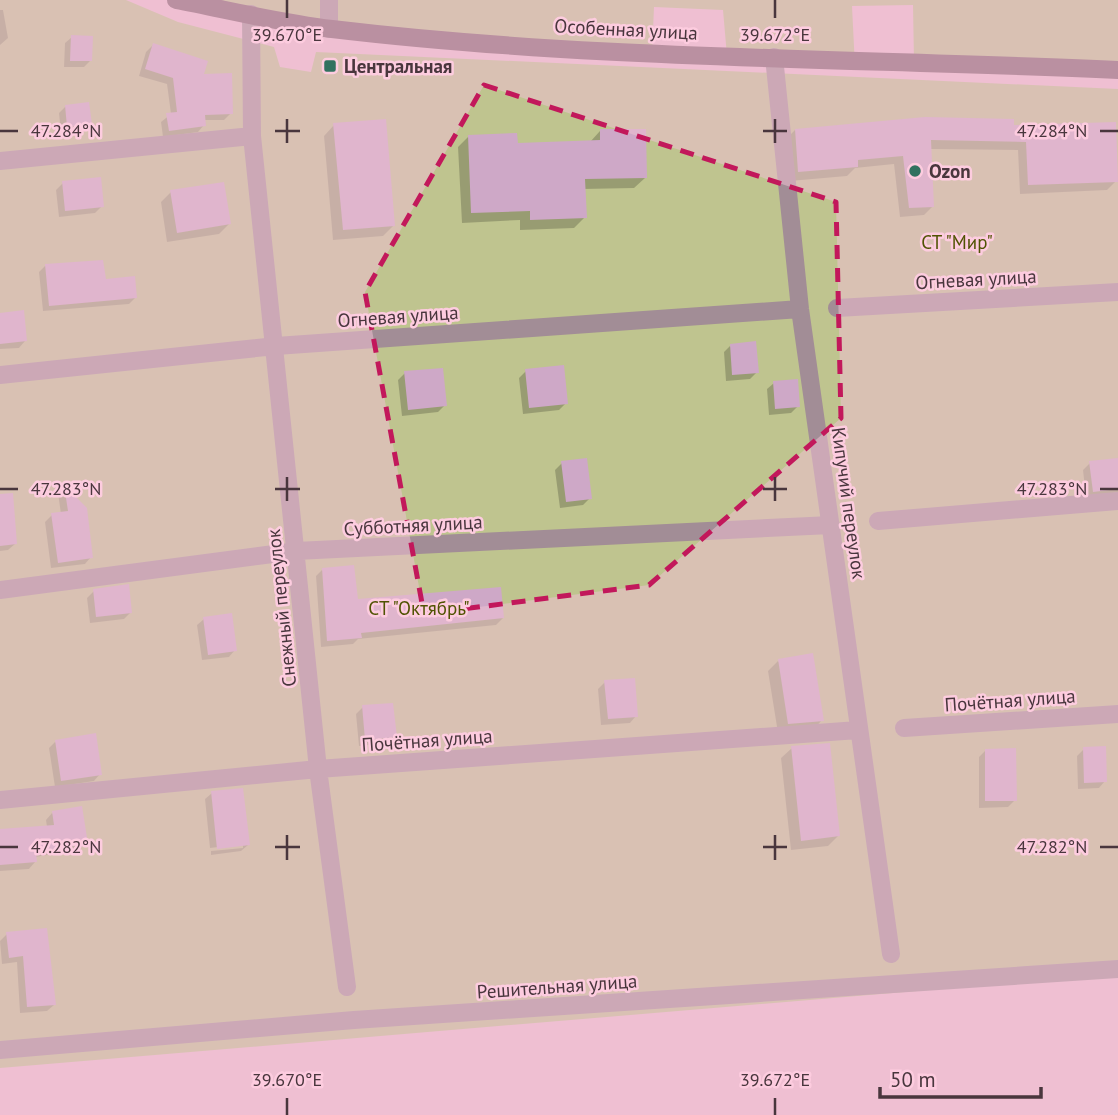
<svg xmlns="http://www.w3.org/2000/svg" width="1118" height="1115" font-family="'PT Sans',sans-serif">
<rect width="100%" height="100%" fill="#efbfd2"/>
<path fill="#bfc48f" d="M0,0H126L178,22L274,47L280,67L311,72L316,52L1118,89V974L0,1068Z
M217,0H1118V69L914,62L913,5L852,6L855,67L727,56L723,10L654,7L652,54L321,31Z"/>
<path fill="#0003" d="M0,10H3L8,38L0,45Z
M72,37L90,61L84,67H64L65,43Z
M153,45L202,75L231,113L224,120H204V125L198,132L163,137L161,122L171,114L167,84L139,76L146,52Z
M66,106L90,124L83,131L61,133L59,113Z
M334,125L394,225L383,236L333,240L324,136Z
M1012,127L1116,181L1107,190L1020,194L1018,150L930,149L933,206L924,215L900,217L894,164L855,168L847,176L790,181L786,139L795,130Z
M600,131L645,178L634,188L583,189L585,217L574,228L520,230V220L462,223L458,147L469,136L516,145L590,142Z
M63,183L102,206L95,213L59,217L56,190Z
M171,192L229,224L219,234L167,242L161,202Z
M45,266L105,281L135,298L129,304L43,311L39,272Z
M0,315L25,341L19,348L0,349Z
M730,346L757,372L750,379L726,381L724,352Z
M526,371L566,403L559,410L523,414L519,378Z
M405,373L445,405L438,412L402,416L398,380Z
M774,383L798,406L791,413L769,415L767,389Z
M1118,460V492L1086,498L1083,470L1090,463Z
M562,463L590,498L583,505L560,508L555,470Z
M64,488L85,509L91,557L85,564L51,568L45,522L52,515L61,514L58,493Z
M0,504L15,544L8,550L0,551Z
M322,570L356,601L503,618L496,625L358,639L353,644L321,647L316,576Z
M94,591L131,612L124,619L90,623L87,598Z
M204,619L235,650L229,657L202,660L197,625Z
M778,661L822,720L812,731L778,733L768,671Z
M605,682L636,716L630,723L601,725L598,689Z
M363,707L395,736L388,743L359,746L356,714Z
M55,742L100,774L94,781L55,787L49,748Z
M792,748L838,836L828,846L791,850L781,758Z
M1084,749L1105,781L1099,788L1078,789L1077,756Z
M985,751L1015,800L1008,807L979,808V757Z
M212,793L248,845L241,851L211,855V851L243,848V844L210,848L205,799Z
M52,813L86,843L79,850L35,857V862L29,869L0,871V831L47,827L46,820Z
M45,930L54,1005L47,1011L20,1013L17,962L2,964L0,941L7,934Z"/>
<path fill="#cea8c7" d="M71,35L93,36L92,61H70Z
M153,43L208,61L204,74L232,73L233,114L205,115L206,126L169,131L166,113L177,112L173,78L145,69Z
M89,102L92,124L67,127L65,105Z
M925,117L1014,119V125L1116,122L1118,182L1028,185L1026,142L931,140L934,207L909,208L903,156L858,160V167L798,172L795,129Z
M386,119L395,226L343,230L333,123Z
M600,129H646L647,178L585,179L587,218L530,220V211L471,213L468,135L517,133L518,143L600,140Z
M101,177L104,207L65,211L62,181Z
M224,182L231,224L177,233L170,190Z
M103,260L106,279L135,276L137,298L49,306L45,264Z
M24,310L27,341L0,344V313Z
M756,341L759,373L732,375L730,344Z
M564,365L568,404L529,408L525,369Z
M443,368L447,406L408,410L404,371Z
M798,379L800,407L775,409L773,381Z
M587,458L592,499L566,502L561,461Z
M1118,458V489L1093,492L1089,461Z
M64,485L87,508L93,558L58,563L51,513L68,511Z
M13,493L17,544L0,546V494Z
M354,565L358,599L501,587L504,618L361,633L362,638L327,641L322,568Z
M129,584L132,613L96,617L93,589Z
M232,613L237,651L208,655L203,617Z
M813,653L824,721L788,724L778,659Z
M635,678L638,717L608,719L604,680Z
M393,703L397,737L365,740L362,705Z
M96,733L102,775L61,781L55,740Z
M830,743L840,836L801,841L791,746Z
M1106,746L1107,782L1084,783L1083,747Z
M1016,748L1017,801H985V749Z
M243,788L250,845L217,849L211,791Z
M82,806L88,844L36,852L37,862L0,865V829L54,825L52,811Z
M47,928L56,1005L27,1007L23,956L9,958L6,932Z"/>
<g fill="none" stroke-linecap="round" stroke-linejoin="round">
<path stroke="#a28d96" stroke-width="18" d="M329,0V29
M251,14L252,136L318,769L347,987
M774,57L800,309L891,954
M0,161L252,136
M837,308L1118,292
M0,375L276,346L800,309
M878,521L1118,501
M0,590L296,551L831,525
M904,728L1118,714
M0,800L318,769L858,730
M0,1050L354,1020L1118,969"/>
<path stroke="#7b5766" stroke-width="18" d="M176,0C228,10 280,23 332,29C592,60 856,58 1118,70"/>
</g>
<path d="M0 0H1118V1115H0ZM484,85L836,202L841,418L649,585L424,614L365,292Z" fill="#efbfd2" fill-opacity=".55" fill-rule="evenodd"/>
<path fill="none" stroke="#c2185b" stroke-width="5" stroke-dasharray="14 9" stroke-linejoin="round" d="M484,85L836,202L841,418L649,585L424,614L365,292Z"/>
<path fill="none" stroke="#49363d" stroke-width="2.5" d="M287,0V18M775,0V18M287,119V143M775,119V143M0,131H18M275,131H300M763,131H787M1100,131H1118M287,477V501M775,477V501M0,489H18M275,489H300M763,489H787M1100,489H1118M287,835V860M775,835V860M0,847H18M275,847H300M763,847H787M1100,847H1118M287,1098V1115M775,1098V1115"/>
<g fill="#31715f" stroke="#fdccdf" stroke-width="2.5">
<rect x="323" y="59" width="14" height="14" rx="3.5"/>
<circle cx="915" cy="171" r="7"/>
</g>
<g text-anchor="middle" stroke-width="5" stroke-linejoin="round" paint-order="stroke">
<g font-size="19" fill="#49363d" stroke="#fdccdf">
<text transform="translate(626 29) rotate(3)" y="7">Особенная улица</text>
<text transform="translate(976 279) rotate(-3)" y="7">Огневая улица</text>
<text transform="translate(398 316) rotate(-4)" y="7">Огневая улица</text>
<text transform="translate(849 503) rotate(82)" y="7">Кипучий переулок</text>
<text transform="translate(413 525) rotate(-3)" y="7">Субботняя улица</text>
<text transform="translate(281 608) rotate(-96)" y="7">Снежный переулок</text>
<text transform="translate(1010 700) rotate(-4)" y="7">Почётная улица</text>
<text transform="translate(427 740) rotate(-4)" y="7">Почётная улица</text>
<text transform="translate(557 986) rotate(-4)" y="7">Решительная улица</text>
</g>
<g font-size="19" font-weight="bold" fill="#49363d" stroke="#fdccdf" text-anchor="start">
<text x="344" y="73">Центральная</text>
<text x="929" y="178">Ozon</text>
</g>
<g font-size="19" fill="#505303" stroke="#fdccdf">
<text x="957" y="249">СТ "Мир"</text>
<text x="419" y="615">СТ "Октябрь"</text>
</g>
</g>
<g font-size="18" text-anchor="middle" fill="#49363d" stroke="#fdccdf" stroke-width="5" stroke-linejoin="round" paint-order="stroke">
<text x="287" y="41">39.670°E</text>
<text x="775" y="41">39.672°E</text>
<text x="66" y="137">47.284°N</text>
<text x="1052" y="137">47.284°N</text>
<text x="66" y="495">47.283°N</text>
<text x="1052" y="495">47.283°N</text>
<text x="66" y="853">47.282°N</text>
<text x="1052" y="853">47.282°N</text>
<text x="287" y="1086">39.670°E</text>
<text x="775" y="1086">39.672°E</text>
</g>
<path d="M880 1087v10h161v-10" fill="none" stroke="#49363d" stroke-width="3.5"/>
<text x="890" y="1087" font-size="21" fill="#49363d" stroke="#fdccdf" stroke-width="5" paint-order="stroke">50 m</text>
</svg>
